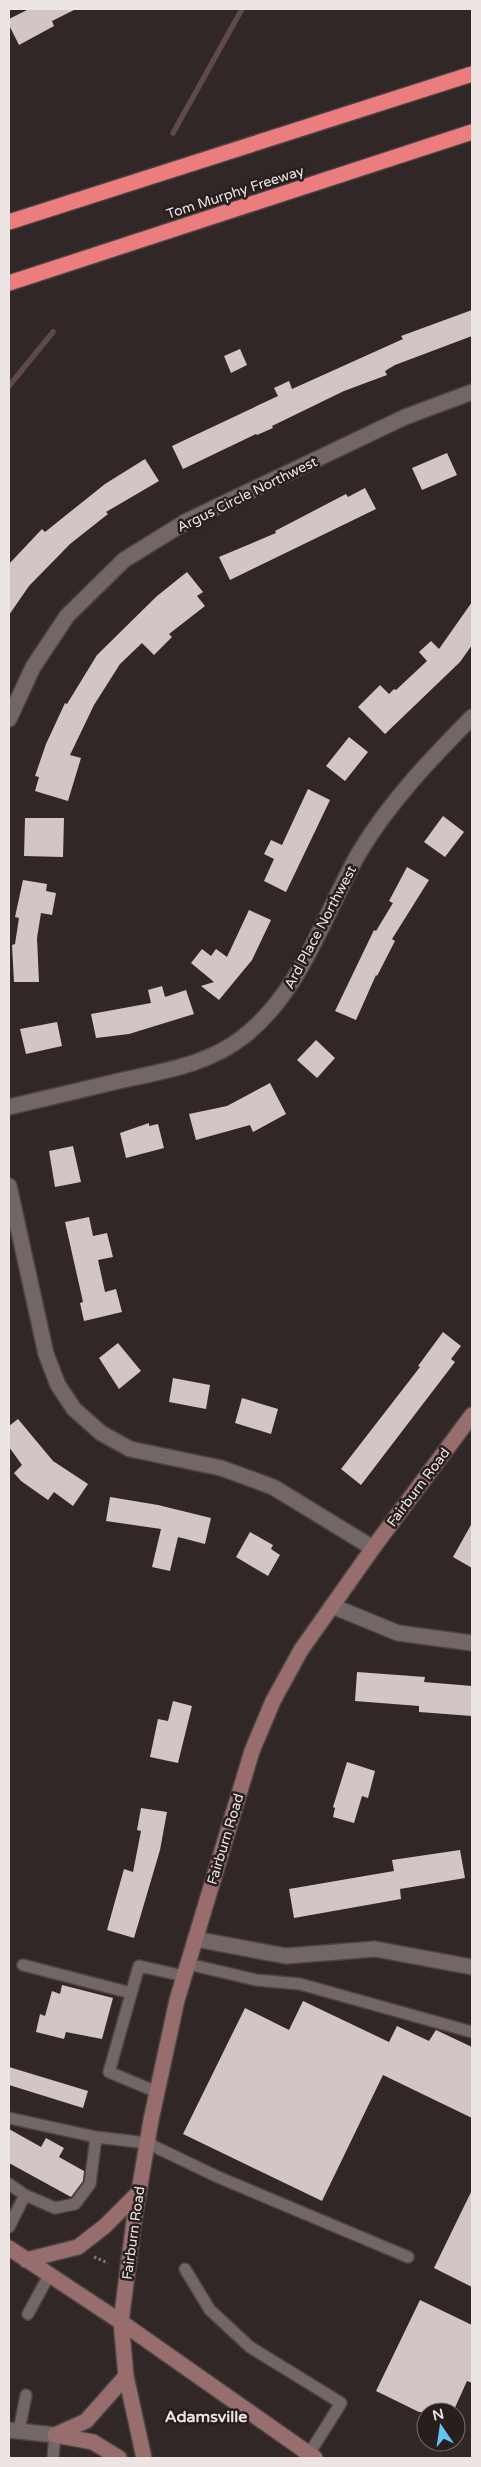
<svg xmlns="http://www.w3.org/2000/svg" width="481" height="2467" font-family="'Varela Round',sans-serif">
<rect width="100%" height="100%" fill="#322727"/>
<g fill="none" stroke-linecap="round" stroke-linejoin="round">
<path stroke="#60494a" stroke-width="5.5" d="M173,133L242,9
M9,386L53,332"/>
</g>
<path fill="#d4c5c5" d="M29,9H76L52,21L54,26L19,45L9,25V19Z
M472,310V336L395,365L385,371L387,375L344,391L272,426L273,428L257,435L256,434L183,469L172,446L278,396L274,388L289,381L292,389L403,339L401,336Z
M240,349L247,365L231,373L224,356Z
M447,453L457,475L422,490L412,468Z
M145,459L159,481L106,512L108,514L70,544L29,586L9,615V564L42,529L45,532L105,484Z
M365,488L376,509L230,580L219,557L276,533L275,531L346,494L348,497Z
M187,572L203,592L197,596L205,606L169,634L172,637L154,655L142,643L120,664L94,705L70,755L81,758L68,801L35,791L39,777L35,776L46,744L65,703L67,704L97,655L157,596Z
M472,602V645L460,662L385,734L358,707L380,685L389,694L394,689L396,690L427,661L419,652L431,641L439,649Z
M349,737L368,752L345,781L326,766Z
M308,789L330,800L286,892L264,881L274,859L264,854L271,840L282,845Z
M443,816L464,832L445,857L424,842Z
M25,818H64L63,857L24,856Z
M407,867L429,880L392,939L395,941L377,976L376,975L356,1020L335,1011L374,930L376,931L393,903L389,901Z
M23,880L47,884L46,891L56,893L52,915L41,913L37,938L39,982H14L12,945L15,944L19,918L15,917Z
M249,910L271,920L252,960L219,1000L201,986L214,982L191,963L202,949L211,956L216,949L227,957Z
M162,986L165,997L186,990L194,1014L129,1034L96,1038L91,1014L151,1003L148,990Z
M57,1022L62,1046L26,1054L20,1029Z
M316,1040L335,1058L317,1078L297,1060Z
M270,1083L286,1114L253,1132L250,1125L196,1140L189,1114L227,1106Z
M149,1123V1126L158,1124L164,1148L126,1158L120,1133Z
M73,1146L81,1182L55,1187L49,1151Z
M89,1217L93,1236L107,1233L113,1257L98,1260L105,1292L116,1289L122,1312L84,1321L80,1303L83,1302L65,1222Z
M443,1332L461,1346L451,1359L455,1362L361,1485L341,1469L420,1367L418,1366Z
M118,1343L141,1371L119,1389L99,1358Z
M173,1378L210,1385L206,1409L169,1402Z
M242,1398L278,1409L271,1434L235,1423Z
M18,1419L53,1461L88,1484L73,1506L54,1492L48,1500L21,1481L14,1473L22,1465L9,1447V1426Z
M110,1497L158,1505L211,1518L205,1544L178,1537L170,1571L152,1567L161,1529L106,1521Z
M472,1523V1568L453,1557Z
M250,1532L273,1545L271,1549L280,1555L268,1576L236,1557Z
M357,1672L425,1677L424,1682L472,1686V1716L419,1712V1706L355,1701Z
M173,1701L192,1706L178,1763L150,1757L158,1719L168,1721Z
M347,1762L375,1771L368,1798L362,1796L354,1823L333,1817L335,1808L333,1807Z
M141,1808L167,1812L160,1850L134,1938L107,1930L124,1869L133,1872L141,1831L137,1830Z
M460,1850L465,1878L400,1889L401,1899L294,1918L289,1889L394,1871L392,1860Z
M62,1985L113,1998L102,2039L66,2032L64,2039L36,2032L40,2014L45,2016L52,1991L60,1994Z
M303,2001L389,2042L397,2026L429,2041L436,2030L472,2047V2118L383,2075L322,2201L183,2134L245,2008L289,2030Z
M9,2067L88,2091L83,2108L9,2085Z
M9,2129L41,2147L46,2138L64,2148L59,2157L84,2171L83,2181L71,2197L9,2163Z
M472,2190V2287L434,2268Z
M420,2300L472,2325V2383L467,2381L453,2412H419L376,2391Z"/>
<g fill="none" stroke-linecap="round" stroke-linejoin="round">
<defs>
<path id="lane" d="M188,1964L256,1980L300,1984L472,2032
M23,1965L131,1993
M157,2092L109,2072L139,1966L184,1976
M9,2118L96,2137L147,2143L218,2177L408,2257
M9,2184L25,2195L55,2208L75,2204L90,2184L96,2137
M9,2227L25,2195
M185,2269L210,2310L250,2347L341,2403L309,2454
M28,2314L49,2275
M19,2431L26,2395
M53,2458L55,2435"/>
<path id="street" d="M9,719L33,667L67,616L124,560L187,521L405,417L472,392
M9,1107C47,1098 85,1089 123,1080C164,1071 209,1064 243,1037C302,991 323,916 359,853C390,801 430,760 472,717
M9,1186L46,1354L58,1385L74,1409L101,1433L130,1449L221,1468L273,1487L373,1548
M332,1606L398,1633L472,1643
M195,1939L286,1956L375,1949L472,1967
M9,2430L55,2435"/>
<path id="secondary" d="M9,2248L121,2322L315,2458
M26,2260L78,2247L105,2226L139,2192
M55,2435L86,2421L126,2376
M55,2435L93,2442L119,2458
M144,2458L126,2376L121,2322L134,2221L151,2120L177,2000L252,1751L273,1701L301,1650L373,1548L472,1415"/>
<path id="highway" d="M9,222L472,74
M9,283L472,132"/>
</defs>
<use href="#lane" stroke="#4c4343" stroke-width="14"/>
<use href="#street" stroke="#4c4343" stroke-width="18"/>
<use href="#secondary" stroke="#4c4343" stroke-width="18"/>
<use href="#highway" stroke="#4c4343" stroke-width="18"/>
<path stroke="#817877" stroke-width="3" stroke-dasharray="2.5 2.5" stroke-linecap="butt" d="M94,2257L108,2263"/>
<use href="#lane" stroke="#736666" stroke-width="11"/>
<use href="#street" stroke="#736666" stroke-width="15"/>
<use href="#secondary" stroke="#976d6d" stroke-width="15"/>
<use href="#highway" stroke="#eb7d7e" stroke-width="15"/>
</g>
<g text-anchor="middle" stroke-width="5" stroke-linejoin="round" paint-order="stroke">
<g font-size="14" fill="#ece5e4" stroke="#281e1d">
<text transform="translate(235 192) rotate(-18)" y="5">Tom Murphy Freeway</text>
<text transform="translate(247 494) rotate(-26)" y="5">Argus Circle Northwest</text>
<text transform="translate(320 927) rotate(-62)" y="5">Ard Place Northwest</text>
<text transform="translate(418 1487) rotate(-53)" y="5">Fairburn Road</text>
<text transform="translate(225 1839) rotate(-73)" y="5">Fairburn Road</text>
<text transform="translate(133 2233) rotate(-82)" y="5">Fairburn Road</text>
</g>
<g font-size="16" font-weight="bold" fill="#ece5e4" stroke="#281e1d">
<text x="206" y="2422">Adamsville</text>
</g>
</g>
<rect width="481" height="2467" fill="none" stroke="#ece5e4" stroke-width="20"/>
<g transform="translate(441 2427) rotate(347)"><circle r="24" fill="#281e1d" stroke="#766e6d"/>
<path d="M0-4L9 19L0 12L-9 19Z" fill="#67c4f0"/>
<text y="-8" font-size="14" font-weight="bold" text-anchor="middle" fill="#ece5e4">N</text>
</g>
</svg>
